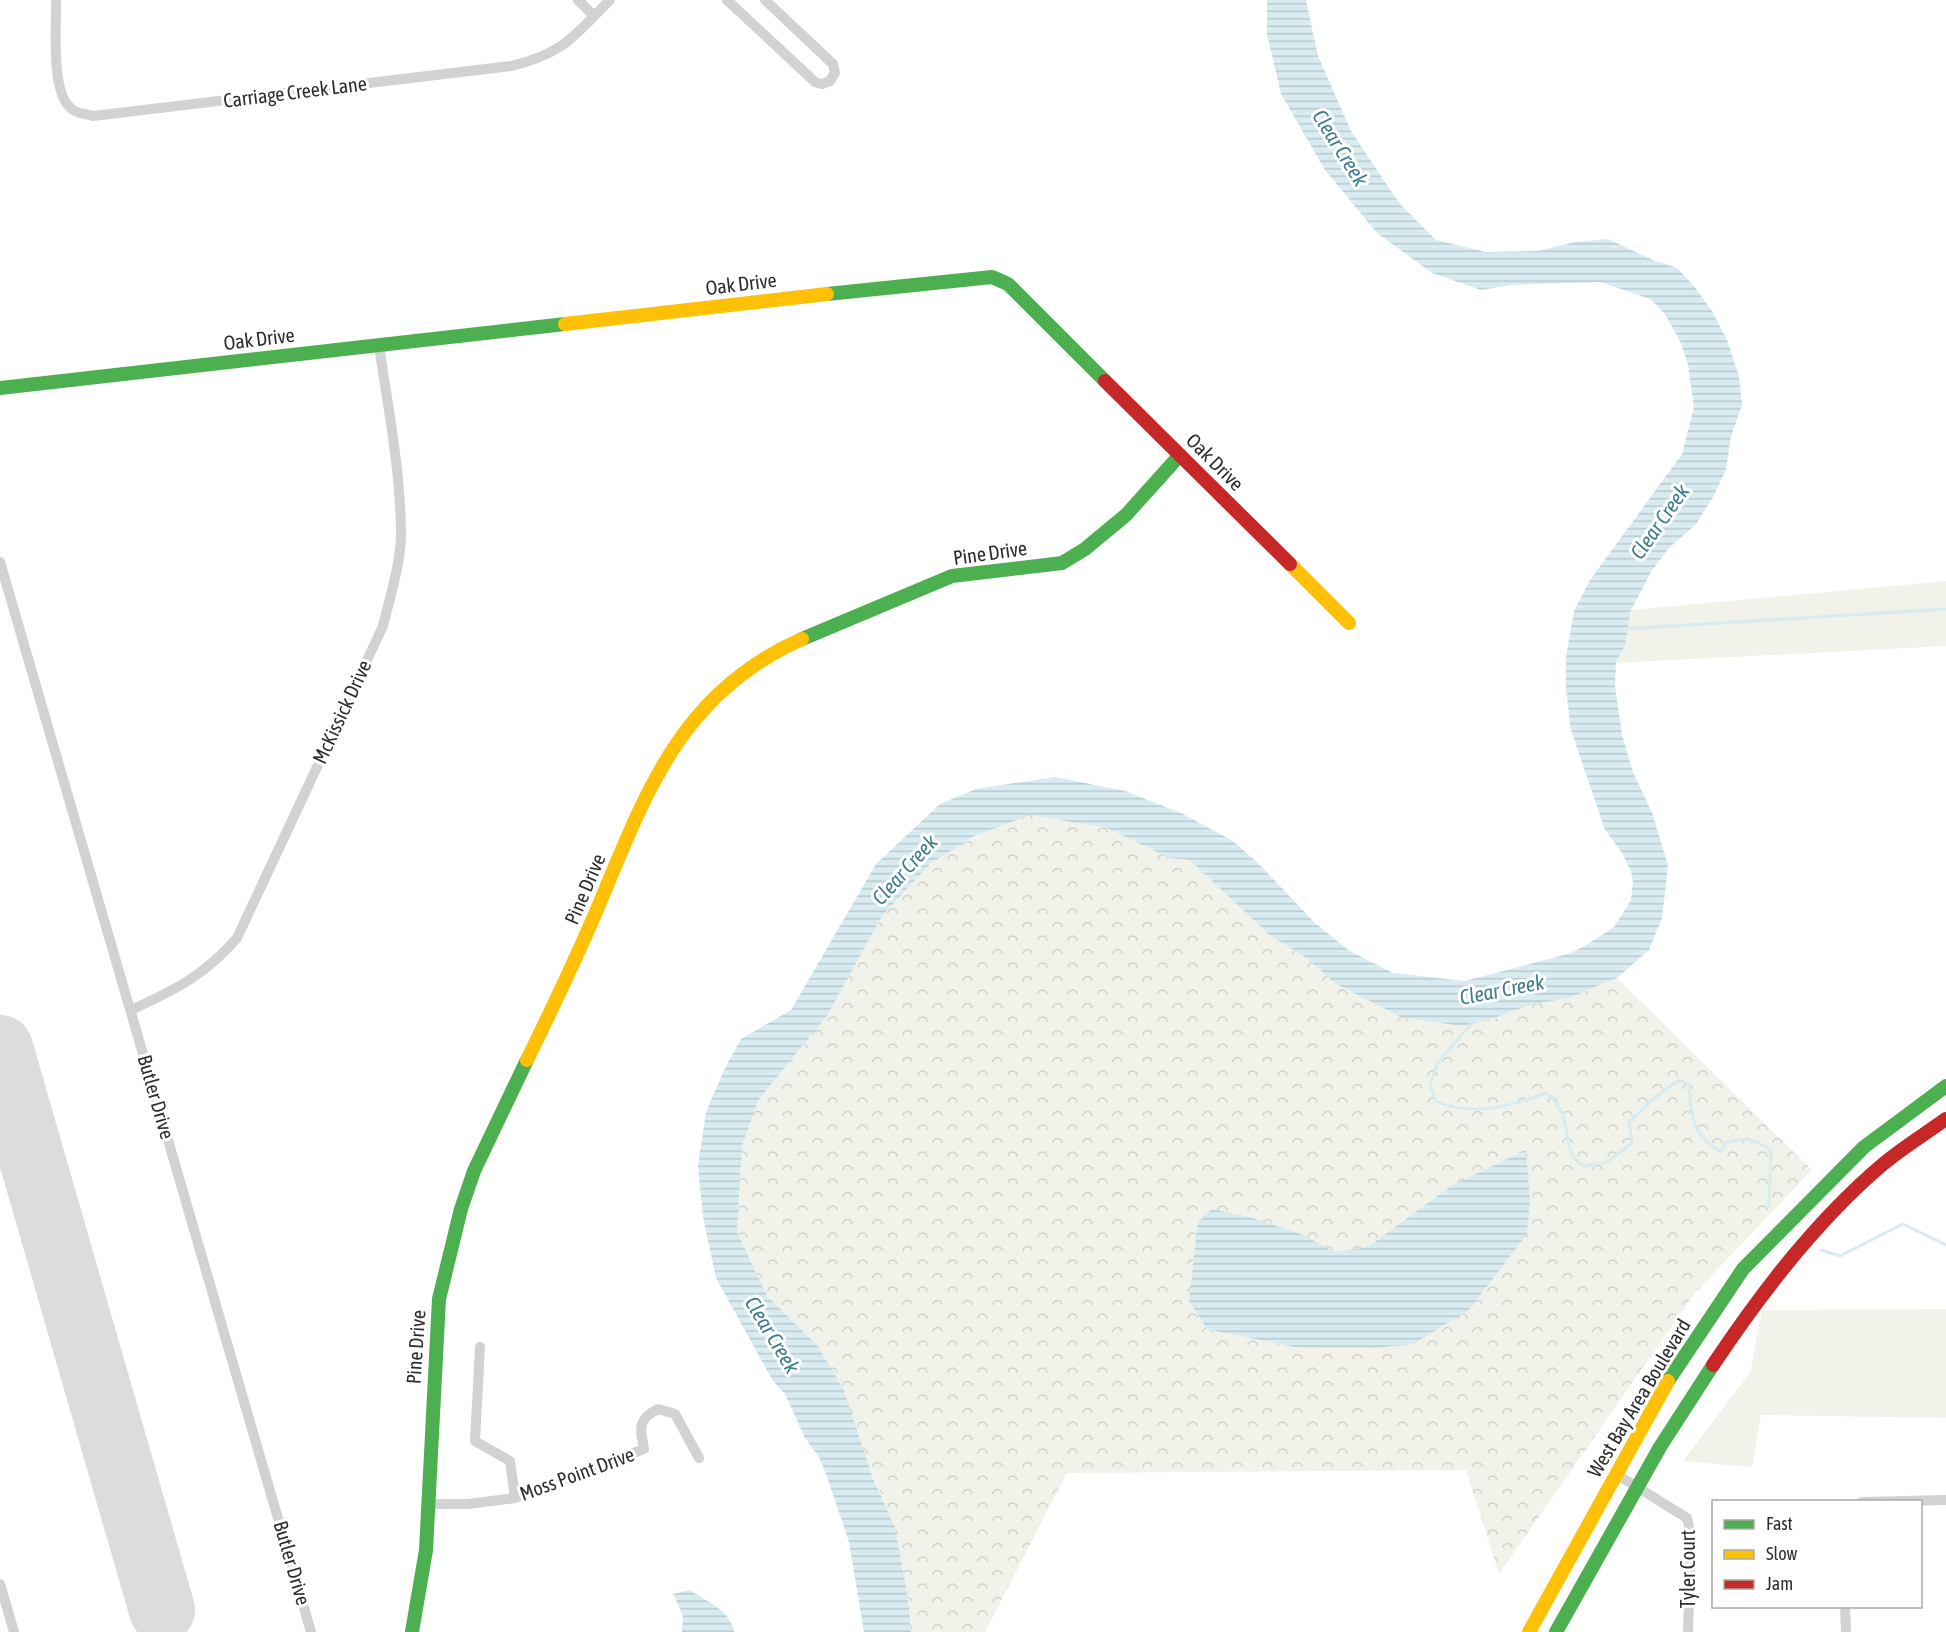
<svg xmlns="http://www.w3.org/2000/svg" width="1946" height="1632" font-family="'Asap Condensed',sans-serif">
<defs>
<pattern id="forest-crowns" width="20" height="18" patternUnits="userSpaceOnUse" patternTransform="scale(1.5)"><rect width="20" height="18" fill="#f1f3eb"/><path d="M2 6a3 3 0 1 1 6 0M12 15a3 3 0 1 1 6 0" fill="none" stroke="#cfd1ca"/></pattern>
<pattern id="water-rules" width="6" height="5" patternUnits="userSpaceOnUse" patternTransform="scale(1.5)"><rect width="6" height="5" fill="#d7ebf0"/><path d="M0 2.5h6" fill="none" stroke="#b9cace"/></pattern>
</defs>
<rect width="100%" height="100%" fill="#fff"/>
<path fill="#f1f3eb" d="M1946,581V646L1616,663L1625,645L1631,610Z
M1946,1309V1418L1761,1415L1752,1467L1683,1461L1750,1373L1762,1310Z"/>
<path fill="url(#forest-crowns)" d="M1030,815L1107,828L1169,858L1190,860L1269,935L1305,957L1336,984L1401,1017L1461,1026L1482,1022L1534,1004L1569,998L1617,978L1812,1170L1695,1293L1499,1574L1466,1470L1067,1473L985,1632H911L908,1597L895,1527L817,1345L767,1296L737,1232L742,1146L759,1099L827,1016L882,916L895,901L931,863L946,852L997,826Z"/>
<path fill="url(#water-rules)" d="M1267,0H1306L1318,56L1351,131L1399,203L1436,240L1486,252L1538,251L1575,242L1608,239L1653,260L1677,268L1694,286L1712,311L1727,340L1739,376L1742,405L1731,436L1726,470L1713,497L1696,524L1669,548L1652,570L1631,610L1625,645L1616,663L1615,686L1622,735L1633,772L1653,815L1668,866L1662,918L1649,950L1617,978L1569,998L1534,1004L1482,1022L1461,1026L1401,1017L1336,984L1305,957L1269,935L1190,860L1169,858L1107,828L1030,815L975,836L931,863L882,916L827,1016L759,1099L742,1146L737,1232L767,1296L817,1345L843,1388L873,1478L895,1527L908,1597L911,1632H864L849,1542L826,1474L819,1457L805,1438L785,1394L773,1381L716,1278L703,1217L698,1166L706,1112L725,1068L741,1039L791,1010L876,864L940,804L976,789L1055,777L1125,791L1183,814L1233,841L1259,864L1314,922L1348,950L1393,973L1465,981L1568,954L1585,946L1614,927L1631,900L1633,882L1631,871L1622,853L1605,830L1571,730L1566,689V657L1574,611L1590,580L1682,454L1694,407L1688,365L1680,341L1665,314L1650,299L1630,292L1600,282L1511,285L1481,290L1432,273L1377,233L1325,170L1281,94L1267,34Z
M1526,1150L1530,1200L1527,1234L1468,1311L1413,1344L1373,1348L1294,1347L1207,1329L1189,1301L1198,1222L1212,1209L1252,1218L1304,1235L1333,1252L1368,1247L1451,1186Z
M689,1590C706,1600 732,1612 734,1632H682L683,1615L673,1594Z"/>
<g fill="none" stroke-linecap="round" stroke-linejoin="round">
<path stroke="#d7ebf0" stroke-width="3" d="M1624,629L1946,609
M1472,1023L1438,1062L1430,1086L1436,1101C1471,1117 1512,1106 1546,1093C1580,1120 1555,1149 1584,1166L1607,1162L1632,1143L1629,1123C1638,1112 1669,1084 1681,1080L1689,1086C1691,1115 1692,1136 1721,1152L1725,1143C1744,1137 1755,1139 1771,1150L1769,1206
M1821,1250L1840,1256L1903,1224L1946,1245"/>
<path stroke="#dcdcdc" stroke-width="66" d="M0,1048L162,1610"/>
<path stroke="#d2d2d2" stroke-width="10" d="M56,0C57,25 49,99 75,111C80,114 88,114 93,116L511,66C563,54 574,36 610,0
M578,0L594,16
M727,0L815,82L822,84L830,81L835,73L833,64L765,0
M0,562L311,1632
M131,1010C175,990 205,975 237,938L383,626C390,597 400,566 401,536C401,473 388,408 379,345
M480,1347L475,1441L510,1461L515,1498
M1616,1474L1687,1518L1691,1535L1688,1632
M1862,1502L1946,1500
M428,1504H468L515,1498L644,1449C640,1427 637,1420 658,1409L675,1414L699,1458
M0,1584L14,1632
M1845,1606L1846,1632"/>
<path stroke="#4caf50" stroke-width="14" d="M827,294L992,277L1008,284L1105,381
M0,388L565,324
M802,639L952,576L1062,563L1085,549L1126,515L1180,455
M1668,1381L1743,1269L1864,1147L1946,1086
M412,1632L426,1550L439,1299L461,1209L474,1171L527,1060
M1556,1632L1660,1447L1713,1365"/>
<path stroke="#ffc107" stroke-width="14" d="M565,324L827,294
M1290,564L1349,623
M527,1060C552,1009 576,959 598,907C646,793 680,693 802,639
M1529,1632L1668,1381"/>
<path stroke="#c62828" stroke-width="14" d="M1105,381L1290,564
M1713,1365C1761,1293 1816,1221 1882,1165C1902,1148 1925,1134 1946,1119"/>
</g>
<g text-anchor="middle" stroke-width="6" stroke-linejoin="round" paint-order="stroke">
<g font-size="20" fill="#2d2d2d" stroke="#fff">
<text transform="translate(295 92) rotate(-7)" y="7">Carriage Creek Lane</text>
<text transform="translate(741 284) rotate(-7)" y="7">Oak Drive</text>
<text transform="translate(259 339) rotate(-7)" y="7">Oak Drive</text>
<text transform="translate(1215 462) rotate(45)" y="7">Oak Drive</text>
<text transform="translate(990 553) rotate(-8)" y="7">Pine Drive</text>
<text transform="translate(342 712) rotate(-65)" y="7">McKissick Drive</text>
<text transform="translate(585 889) rotate(-67)" y="7">Pine Drive</text>
<text transform="translate(156 1097) rotate(74)" y="7">Butler Drive</text>
<text transform="translate(416 1347) rotate(-86)" y="7">Pine Drive</text>
<text transform="translate(1639 1398) rotate(-59)" y="7">West Bay Area Boulevard</text>
<text transform="translate(577 1474) rotate(-20)" y="7">Moss Point Drive</text>
<text transform="translate(292 1563) rotate(74)" y="7">Butler Drive</text>
<text transform="translate(1688 1569) rotate(-90)" y="7">Tyler Court</text>
</g>
<g font-size="21" font-style="italic" fill="#3d7c8d" stroke="#fff">
<text transform="translate(1340 148) rotate(58)" y="7">Clear Creek</text>
<text transform="translate(1660 522) rotate(-55)" y="7">Clear Creek</text>
<text transform="translate(905 870) rotate(-48)" y="7">Clear Creek</text>
<text transform="translate(1502 990) rotate(-11)" y="7">Clear Creek</text>
<text transform="translate(772 1335) rotate(59)" y="7">Clear Creek</text>
</g>
</g>
<rect x="1712" y="1500" width="210" height="108" fill="#ffffff" stroke="#ababab" stroke-width="1.5"/>
<rect x="1724" y="1520" width="30" height="9" fill="#4caf50" stroke="#ababab" stroke-width="1.5"/>
<text x="1766" y="1530" font-size="18" fill="#2d2d2d">Fast</text>
<rect x="1724" y="1550" width="30" height="9" fill="#ffc107" stroke="#ababab" stroke-width="1.5"/>
<text x="1766" y="1560" font-size="18" fill="#2d2d2d">Slow</text>
<rect x="1724" y="1580" width="30" height="9" fill="#c62828" stroke="#ababab" stroke-width="1.5"/>
<text x="1766" y="1590" font-size="18" fill="#2d2d2d">Jam</text>
</svg>
